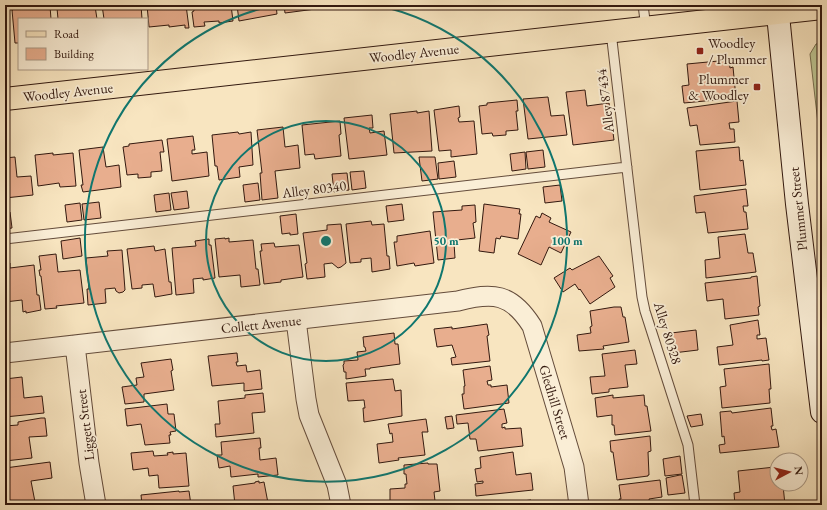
<svg xmlns="http://www.w3.org/2000/svg" width="827" height="510" font-family="'EB Garamond',serif">
<rect width="100%" height="100%" fill="#f8e5c0"/>
<filter id="stains"><feTurbulence type="fractalNoise" baseFrequency=".005" numOctaves="4"/><feColorMatrix values="0 0 0 0 .2 0 0 0 0 .09 0 0 0 0 .02 0 0 0 .5 -.17"/></filter>
<radialGradient id="worn" r=".72"><stop offset=".6" stop-color="#630" stop-opacity="0"/><stop offset="1" stop-color="#630" stop-opacity=".3"/></radialGradient>
<path fill="#bdc592" stroke="#786f50" d="M822,43V158L810,54L816,44Z"/>
<path fill="#e8ae8e" stroke="#33190f" d="M12,5H32V8L50,6L51,19H19V43H15L12,10H13Z
M78,5L79,8L95,6L97,19H58L57,8Z
M102,5H141L142,19H104Z
M147,5H186L189,28H185V25L169,27V25L149,27Z
M193,5H231L233,21L219,23V21L204,22L205,26L194,27L192,12L194,11Z
M237,5H276L277,14L239,21Z
M284,5H323V8L285,13Z
M329,5H366L339,9V8L329,9Z
M5,15L9,43L5,44Z
M729,60L730,68L733,67L736,98L684,103L682,86L689,85L687,64Z
M585,90L587,106L609,103L614,140L573,145L566,92Z
M548,97L551,116L564,115L567,135L528,139L523,99Z
M517,100L518,111H516L518,130L506,131V135L493,136L492,133L482,134L479,106L487,105V103Z
M737,101L739,122L729,123L730,129H734L735,142L700,145L697,125L690,126L687,108Z
M459,106L460,117L458,118L459,122L474,121L477,154L451,157V150L439,151L434,110Z
M417,111V113L429,111L432,151L394,153L390,114Z
M372,115L373,128H369L370,133L384,131L387,155L349,159L344,118Z
M340,121L341,134L339,135L341,156L315,159L314,154L305,155L302,125Z
M283,127L285,147L298,145L300,168L275,171L278,198L262,200L260,173H262L257,130Z
M238,132L239,134L251,132L253,165L239,167L240,177L219,180L217,166H215L212,135Z
M193,136L195,150H192V154L207,152L209,176L172,181L167,139Z
M162,140L164,152H160L162,171L151,172V177L138,178V174L127,175L123,147L129,146V144Z
M103,147L106,167L119,165L121,187L83,192L81,185H83L79,150Z
M739,147L740,161L743,160L746,185L700,190L696,151Z
M543,150L545,167L528,169L526,152Z
M525,152L526,169L512,171L510,154Z
M53,153V155L73,153L76,186L60,187L59,183L38,186L35,155Z
M15,157L17,177L31,176L33,195L5,198V158Z
M419,157H435L438,179L422,181Z
M454,161L456,177L439,179L438,163Z
M364,171L366,188L352,190L350,172Z
M347,173L349,190L334,192L332,174Z
M258,183L260,200L245,202L243,185Z
M560,185L562,201L545,203L543,187Z
M746,189L748,206H743L744,212H746L748,229L708,233L705,212L696,213L694,196Z
M187,191L189,208L174,210L171,193Z
M169,193L171,210L156,212L154,195Z
M99,202L101,218L84,220L82,204Z
M80,203L82,220L67,222L65,205Z
M402,204L404,220L388,222L386,206Z
M484,204L520,209L519,214H521L518,239L501,236L500,239L496,238L494,253L479,251Z
M475,205L476,222L473,223L475,238L457,240V243H454L455,258L438,260L433,212L462,210V206Z
M5,212H10L12,228L5,229Z
M542,213L551,218L549,222L571,232L561,253L549,247L541,265L518,254L536,216L540,218Z
M296,214L298,234L290,235V233L282,234L280,216Z
M371,221L372,225L384,224L387,256H389L390,269L372,272L371,258L361,259V262L350,263L346,224Z
M341,224L346,263L341,267L338,268L332,263L324,264L325,277L307,279L305,264L307,263L303,233L327,230V225Z
M430,231L434,263L415,266L414,263L397,266L394,242H397V236Z
M745,234L748,253H753L756,272L706,278L705,260L720,258L718,237Z
M80,238L82,256L63,259L61,241Z
M225,238V239L229,238V242L253,240L256,269H258L260,285L241,287L240,275L219,277L215,239Z
M209,239V245H211L215,278L203,280V278L193,279L194,293L176,295L172,248L196,246L195,241Z
M274,243L275,247L299,245L303,277L281,280V282L264,284L260,251H262L261,244Z
M154,246L155,251L165,249L169,282H171L172,294L155,297L153,284L142,285V288L132,289L127,249Z
M122,250L125,290L123,292L119,293L116,291L115,288L105,289L106,303L88,305L87,289H89L86,258L108,256L107,251Z
M56,254L58,272L80,270L84,303L56,306L57,308L45,309L41,276H40L39,270H41L39,256Z
M599,256L613,276L610,278L615,287L590,304L580,289L579,290L575,284L563,292L554,278L570,268L572,270Z
M5,263H10V268L34,265L37,295H39L41,310L26,313V311L23,312L22,300L5,302Z
M757,276L760,306L758,307L759,315L725,319L723,299L707,301L705,283L751,278V277Z
M614,307H621L623,317H625L629,342L603,346L604,349L579,351L577,335L591,333L590,327L592,326L590,311Z
M758,320L760,335H757V339L766,338L769,360L762,361V360L719,365L717,347L733,345L730,325Z
M487,324L489,335L487,336L490,361L452,365L451,358L456,357L452,345L437,347L434,329L452,327V329Z
M696,330L698,350L673,353L671,333Z
M394,333L395,344H398L400,364L370,368V369H365L366,376L346,379V372H344L343,365L344,364V361L358,360L357,352L366,351L365,347H364L363,337Z
M635,350L637,364L625,365L628,387L609,389V392L592,394L590,377L605,376L602,354Z
M237,353L238,362H236L237,366L246,365L247,372L260,370L262,389L244,391V383L212,386L208,356Z
M171,359L173,370L171,371L174,390L144,394V402L125,404L122,387L137,385L136,378L144,377L141,363Z
M769,364L771,389H769L770,403L722,408L720,387L726,386L724,369Z
M490,366L492,380L487,381L488,385H491V387L507,385L509,403L464,409L462,394H464V386H465L463,370Z
M22,377L24,398L42,396L44,413L5,417V379Z
M393,379L395,391L401,390L402,416L364,422L363,408H365L364,400L348,401L346,383Z
M263,393L265,412L252,413L254,433L216,437L215,424H220L218,401L245,398V395Z
M613,395V398L644,395L645,406H647L651,431L615,435L614,425H612V415L597,417L595,398Z
M167,404L168,414H174L176,431L170,432L171,435H169L170,443L145,445L141,424L127,426L125,409Z
M771,408L773,426H771L772,430L776,429L779,447L720,453L719,445L725,444L724,436L722,437L720,412L731,411L732,413Z
M504,409L507,423L502,424V428L505,427V429L521,428L523,446L478,451L476,439H470L468,423L457,424L456,415Z
M701,414L703,425L691,427L687,416Z
M452,416L454,428L447,429L445,417Z
M41,418H45L47,436L29,437L32,458L5,461V426L18,425V422Z
M426,419L428,432H422L425,455L398,458L399,460L379,463L377,444L393,442L392,433L390,434L388,424Z
M650,436L651,451L648,452L649,475H648V476L617,480L613,452H611L610,441Z
M260,438L261,448H259L260,460L276,458L278,475L258,477V474L231,477L230,466L219,468L217,455H222L221,442Z
M153,451L154,456L168,455L167,453L173,452V454L186,453L189,486L159,488L158,475L149,476L148,468L133,470L131,453Z
M513,452L516,475L531,473L533,490L476,496L475,484L483,483V481L477,482L475,469L481,468L480,457Z
M680,456L682,474L665,476L663,459Z
M50,462L52,478L31,481L35,502L5,505V468Z
M428,463V464H437L440,491L434,492L435,501L392,505V501H390V489L405,488V484H407L406,474H404V465Z
M775,467L777,486L783,485L785,505H735L734,493L740,492L738,471Z
M680,475H682L685,493L668,495L666,478Z
M660,480L662,497L649,499L650,505H620L619,499H621L619,485Z
M259,481V483L264,482L268,503L282,501L283,505H235L233,486L255,483V482Z
M179,491V492L189,491L191,505H142L141,495Z
M531,500L532,505H505L504,503Z"/>
<g fill="none" stroke-linecap="round" stroke-linejoin="round">
<defs>
<path id="lane" d="M643,5L646,28
M611,32L642,297L645,311L688,445L695,505
M5,239L627,167"/>
<path id="street" d="M296,320L306,399L309,415L337,485L341,505
M75,345L89,463L96,505
M5,353L458,301C493,292 511,293 532,326L574,467L579,505"/>
<path id="secondary" d="M777,5L797,204L822,412"/>
<path id="primary" d="M5,99L822,8"/>
</defs>
<use href="#lane" stroke="#644c3b" stroke-width="11"/>
<use href="#street" stroke="#644c3b" stroke-width="21"/>
<use href="#secondary" stroke="#33190f" stroke-width="24"/>
<use href="#primary" stroke="#33190f" stroke-width="24"/>
<use href="#lane" stroke="#faeed6" stroke-width="9"/>
<use href="#street" stroke="#faeed6" stroke-width="19"/>
<use href="#secondary" stroke="#faeed6" stroke-width="22"/>
<use href="#primary" stroke="#f8e5c0" stroke-width="22"/>
</g>
<g fill="none" stroke="#0f766e" stroke-width="2">
<circle cx="326" cy="241" r="120"/>
<path d="M376 5A241 241 0 1 1 276 5"/>
</g>
<g fill="#8f2418" stroke="#faeed6" stroke-width="1.5">
<rect x="696" y="47" width="8" height="8" rx="2"/>
<rect x="753" y="83" width="8" height="8" rx="2"/>
</g>
<g text-anchor="middle" stroke-width="3.5" stroke-linejoin="round" paint-order="stroke">
<g font-size="14" fill="#33190f" stroke="#faeed6" text-anchor="start">
<text x="708" y="48">Woodley<tspan x="708" dy="16">/ Plummer</tspan></text>
<text x="749" y="84" text-anchor="end">Plummer<tspan x="749" dy="16">&amp; Woodley</tspan></text>
</g>
<g font-size="14" fill="#33190f" stroke="#faeed6">
<text transform="translate(414 53) rotate(-6)" y="5">Woodley Avenue</text>
<text transform="translate(68 92) rotate(-6)" y="5">Woodley Avenue</text>
<text transform="translate(605 101) rotate(-97)" y="5">Alley 87434</text>
<text transform="translate(314 189) rotate(-7)" y="5">Alley 80340</text>
<text transform="translate(798 209) rotate(-96)" y="5">Plummer Street</text>
<text transform="translate(261 324) rotate(-6)" y="5">Collett Avenue</text>
<text transform="translate(668 333) rotate(73)" y="5">Alley 80328</text>
<text transform="translate(555 402) rotate(73)" y="5">Gledhill Street</text>
<text transform="translate(85 425) rotate(-97)" y="5">Liggett Street</text>
</g>
</g>
<circle cx="326" cy="241" r="6" fill="#0f766e" stroke="#faeed6" stroke-width="2"/>
<g font-size="12" text-anchor="middle" font-weight="bold" fill="#0f766e" stroke="#faeed6" stroke-width="3.5" stroke-linejoin="round" paint-order="stroke">
<text x="446" y="245">50 m</text>
<text x="567" y="245">100 m</text>
</g>
<rect width="827" height="510" fill="none" stroke="#f8e5c0" stroke-width="20"/>
<rect x="6" y="6" width="815" height="498" fill="none" stroke="#33190f" stroke-width="2"/>
<rect x="10" y="10" width="807" height="490" fill="none" stroke="#33190f"/>
<rect x="18" y="18" width="130" height="52" fill="#faeed6" stroke="#aa9986"/>
<rect x="26" y="31" width="20" height="6" fill="#f8e5c0" stroke="#aa9986"/>
<text x="54" y="38" font-size="12" fill="#33190f">Road</text>
<rect x="26" y="48" width="20" height="12" fill="#e8ae8e" stroke="#aa9986"/>
<text x="54" y="58" font-size="12" fill="#33190f">Building</text>
<g transform="translate(789 472) rotate(83)"><circle r="19" fill="#faeed6" stroke="#aa9986"/>
<path d="M0-3L7 15L0 10L-7 15Z" fill="#8f2418"/>
<text y="-6" font-size="11" font-weight="bold" text-anchor="middle" fill="#33190f">N</text>
</g>
<rect width="100%" height="100%" filter="url(#stains)"/>
<rect width="100%" height="100%" fill="url(#worn)"/>
</svg>
